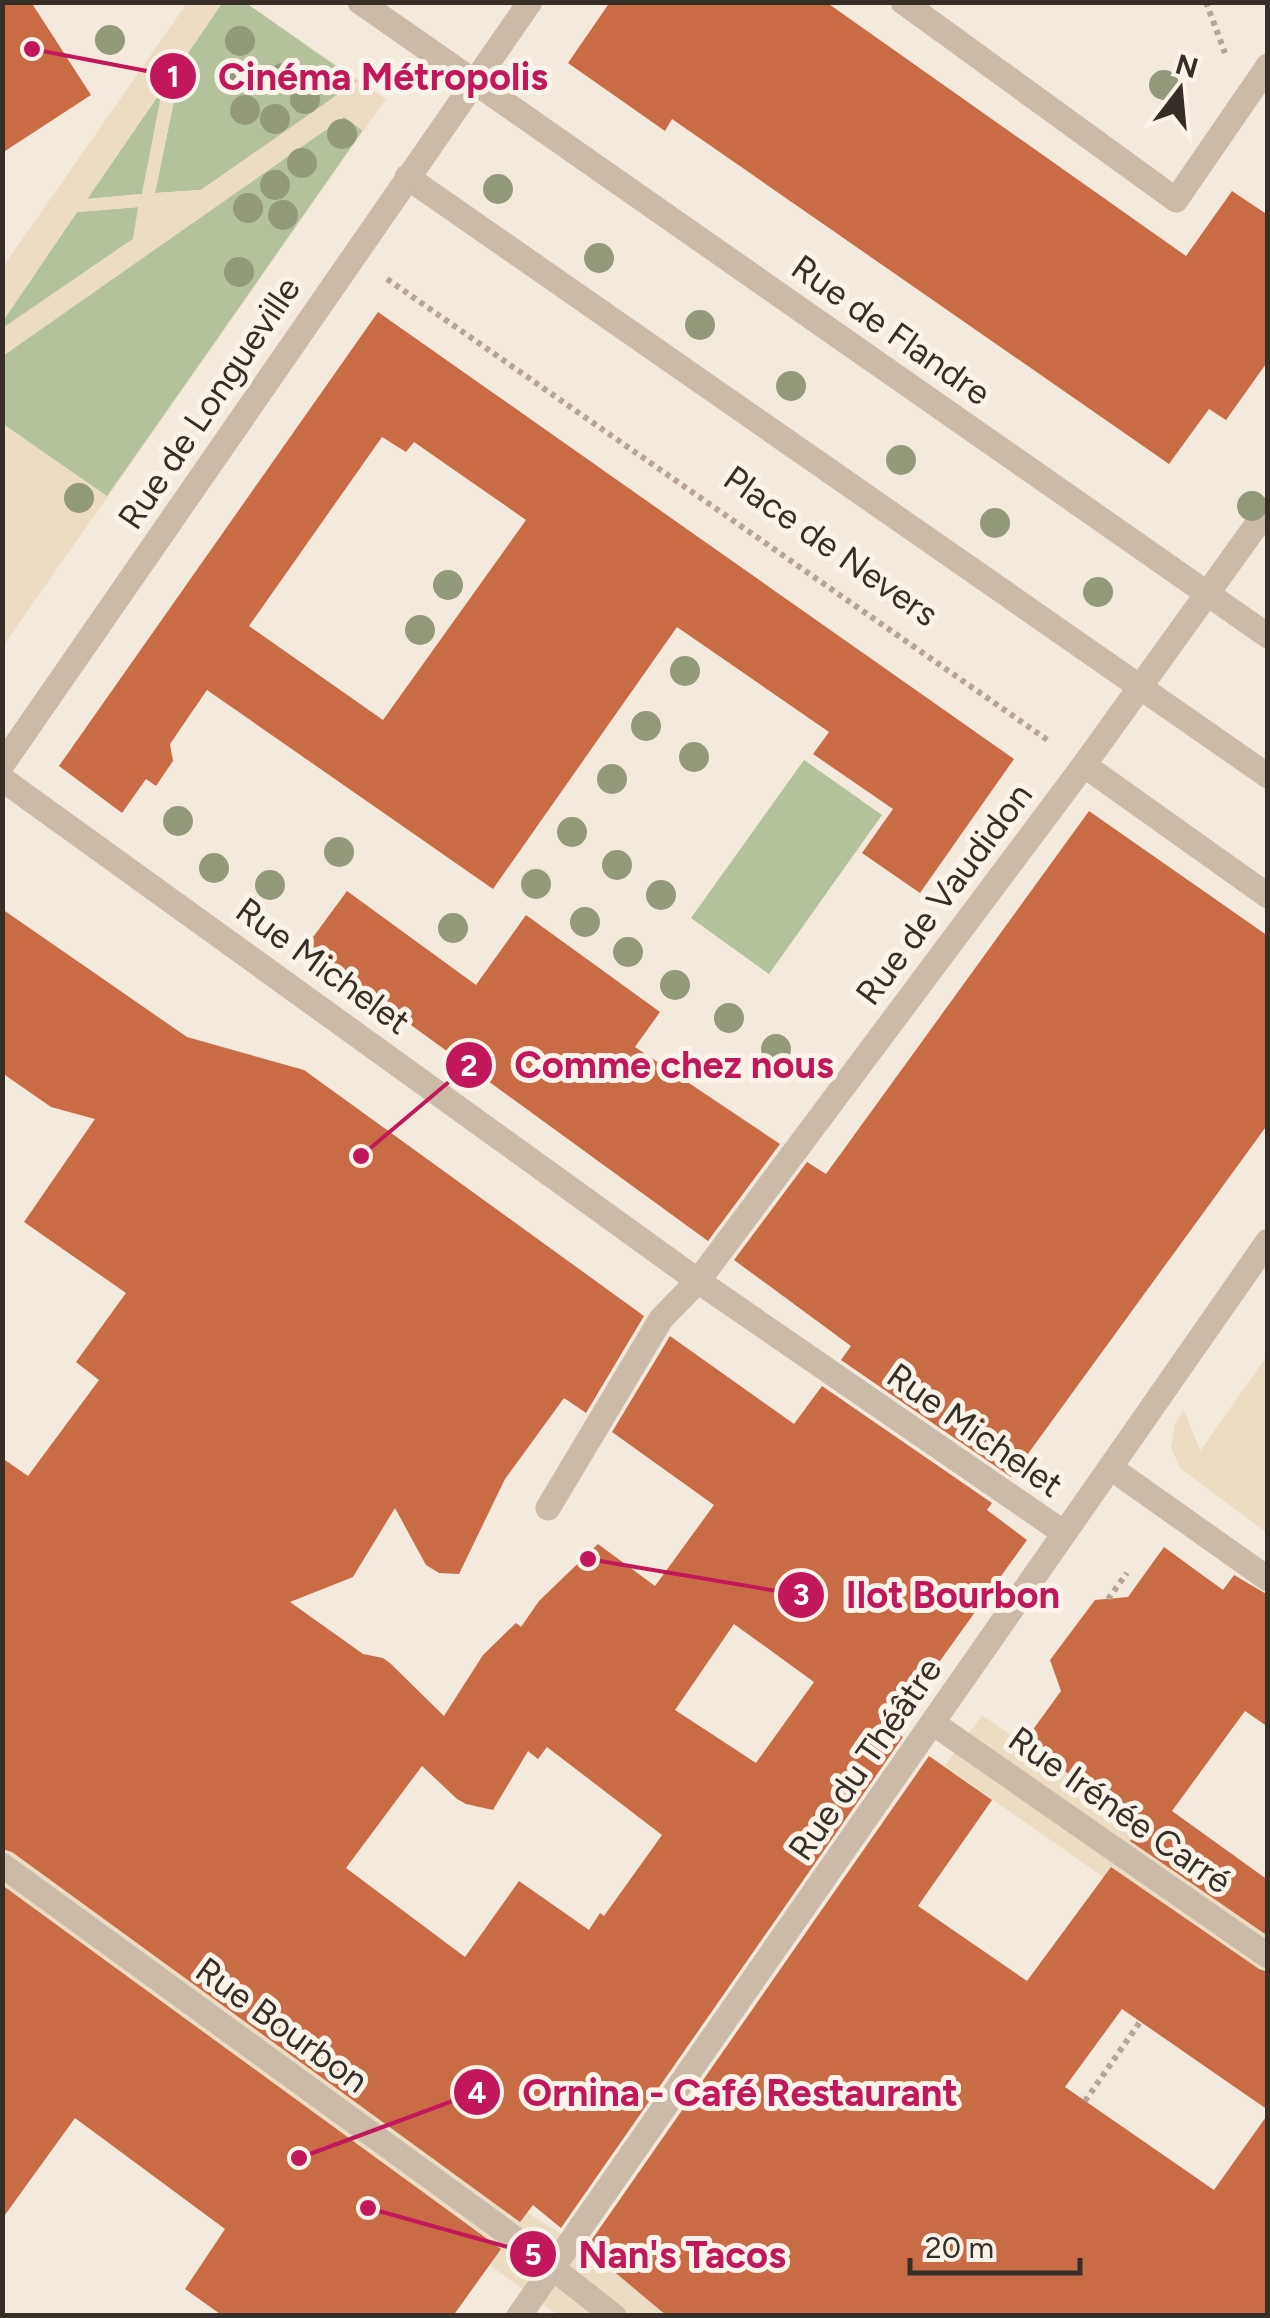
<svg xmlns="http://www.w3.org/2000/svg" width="1270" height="2318" font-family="Figtree,sans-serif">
<rect width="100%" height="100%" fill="#f3eadd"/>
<path fill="#b3c29c" d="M222,3H246L358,81L201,190L155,193L182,62Z
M164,87L142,194L87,199Z
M344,117L363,130L107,497L3,424L2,356Z
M139,207L133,239L3,328V321L77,212Z
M804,760L882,815L769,974L691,918Z"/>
<path fill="#ebdcc3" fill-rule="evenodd" d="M187,3H222L182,62L155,193L201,190L357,81L246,3L386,99L3,646V424L107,496L363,131L344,117L3,356V328L133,239L138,207L77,212L3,321V267ZM162,90L142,194L88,199V198Z
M1267,1356L1268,1531L1266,1532L1181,1469L1171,1448L1175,1424L1184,1410L1200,1451Z
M982,1715L1267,1914V1992L945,1766Z
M3,1832L533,2216L595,2256L669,2315H558L3,1910Z"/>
<path fill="#c96c45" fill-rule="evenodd" d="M2,2H31L91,95L2,153Z
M610,2H826L1186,256L1232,191L1268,215V361L1226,420L1209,409L1169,464L672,119L665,131L568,63Z
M378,312L1014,759L920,893L862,853L893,809L813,754L829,732L677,627L493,889L207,690L170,744L173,761L156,786L146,779L122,813L59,766ZM382,437L406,452L414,442L526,520L383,720L249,626Z
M1089,811L1268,936V1124L1011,1477L841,1360L851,1346L734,1260L807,1162L826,1174Z
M347,891L476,985L526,915L660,1012L635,1047L780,1144L708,1241L305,948Z
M2,909L187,1037L304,1070L644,1316L586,1413L564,1398L505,1479L459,1574L439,1573L426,1565L395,1508L353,1577L290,1602L363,1654L383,1658L390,1663L444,1716L483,1655L516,1623L521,1627L539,1601L598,1544L655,1586L714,1505L612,1432L670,1336L794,1424L822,1386L992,1503L987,1510L1027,1540L937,1665L941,1668L895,1732L903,1737L561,2228L533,2205L520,2222L12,1852L2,1849V1458L28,1476L99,1380L76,1362L126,1293L24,1222L95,1119L51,1107L2,1073ZM734,1624L814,1682L756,1763L675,1710ZM547,1747L662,1835L604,1916L600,1913L589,1930L519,1881L465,1957L346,1868L422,1766L457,1799L466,1804L493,1810L528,1751L538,1759Z
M1164,1547L1223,1590L1234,1575L1268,1595V1727L1245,1711L1172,1811L1268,1880V1936L1130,1841L1141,1826L1024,1742L1061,1691L1050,1660L1095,1600L1128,1597Z
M929,1756L992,1800L918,1906L1027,1981L1111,1867L1259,1969L1268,1972V2110L1122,2009L1065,2087L1214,2190L1268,2114V2316H667L586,2248Z
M2,1885L501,2249L453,2316H223L185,2289L225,2229L75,2118L2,2219Z"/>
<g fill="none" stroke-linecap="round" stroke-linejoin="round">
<path stroke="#b7a492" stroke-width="6" stroke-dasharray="5 5" stroke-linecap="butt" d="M1206,2L1225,53
M387,279L1049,741
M1108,1599L1127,1573
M1085,2101L1140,2022"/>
<path stroke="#cbbaa8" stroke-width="25" d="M407,177L1268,776
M1111,1468L1268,1579"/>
<path stroke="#cbbaa8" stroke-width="25" d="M360,2L1268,636
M903,2L1176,200L1268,66
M2,765L530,2
M1084,765L1268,896
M2,779L698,1281L1064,1533
M548,1508L661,1319L698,1281L1084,765L1268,509
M933,1723L1268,1956
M2,1865L510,2235L614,2316
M519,2316L1268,1241"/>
</g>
<g fill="#93997b">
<circle cx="110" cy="40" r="15"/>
<circle cx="240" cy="41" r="15"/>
<circle cx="244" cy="75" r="15"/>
<circle cx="283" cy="78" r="15"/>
<circle cx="1164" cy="85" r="15"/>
<circle cx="305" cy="99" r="15"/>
<circle cx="245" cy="110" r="15"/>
<circle cx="275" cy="119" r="15"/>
<circle cx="342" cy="134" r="15"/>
<circle cx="302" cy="163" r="15"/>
<circle cx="275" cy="185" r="15"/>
<circle cx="498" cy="189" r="15"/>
<circle cx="248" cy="208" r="15"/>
<circle cx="283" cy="215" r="15"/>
<circle cx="599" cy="258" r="15"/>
<circle cx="239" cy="272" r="15"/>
<circle cx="700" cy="325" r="15"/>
<circle cx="791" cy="386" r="15"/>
<circle cx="901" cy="460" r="15"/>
<circle cx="79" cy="498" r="15"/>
<circle cx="1252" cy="506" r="15"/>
<circle cx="995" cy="523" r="15"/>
<circle cx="448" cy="585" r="15"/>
<circle cx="1098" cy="592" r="15"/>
<circle cx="420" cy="630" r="15"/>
<circle cx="685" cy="671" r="15"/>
<circle cx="646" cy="726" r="15"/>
<circle cx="694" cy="757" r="15"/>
<circle cx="612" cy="779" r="15"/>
<circle cx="178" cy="821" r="15"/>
<circle cx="572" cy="832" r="15"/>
<circle cx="339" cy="852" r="15"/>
<circle cx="617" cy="865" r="15"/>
<circle cx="214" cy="868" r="15"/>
<circle cx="536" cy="884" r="15"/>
<circle cx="270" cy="885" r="15"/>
<circle cx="661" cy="895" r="15"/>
<circle cx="585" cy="922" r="15"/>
<circle cx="453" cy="928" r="15"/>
<circle cx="628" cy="952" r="15"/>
<circle cx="675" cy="985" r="15"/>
<circle cx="729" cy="1018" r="15"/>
<circle cx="776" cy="1049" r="15"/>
</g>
<g text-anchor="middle" stroke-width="10" stroke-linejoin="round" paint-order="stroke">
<g font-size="35" fill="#382e28" stroke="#faf3e9">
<text transform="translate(891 330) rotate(35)" y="12">Rue de Flandre</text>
<text transform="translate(209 403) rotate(-56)" y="12">Rue de Longueville</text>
<text transform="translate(831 546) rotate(35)" y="12">Place de Nevers</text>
<text transform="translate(944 894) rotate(-53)" y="12">Rue de Vaudidon</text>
<text transform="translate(323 966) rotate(36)" y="12">Rue Michelet</text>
<text transform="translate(975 1430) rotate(35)" y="12">Rue Michelet</text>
<text transform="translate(865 1759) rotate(-55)" y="12">Rue du Théâtre</text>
<text transform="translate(1120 1810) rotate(35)" y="12">Rue Irénée Carré</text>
<text transform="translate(282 2025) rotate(36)" y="12">Rue Bourbon</text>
</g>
</g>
<path fill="none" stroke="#c2185b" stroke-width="4" d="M32 49L173 76M361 1156L469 1065M588 1559L801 1595M299 2158L477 2092M368 2208L533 2254"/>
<g fill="#c2185b" stroke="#faf3e9" stroke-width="4">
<circle cx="32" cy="49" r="10"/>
<circle cx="361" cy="1156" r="10"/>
<circle cx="588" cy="1559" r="10"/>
<circle cx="299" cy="2158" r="10"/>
<circle cx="368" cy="2208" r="10"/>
<circle cx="173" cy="76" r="25"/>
<circle cx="469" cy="1065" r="25"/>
<circle cx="801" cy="1595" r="25"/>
<circle cx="477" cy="2092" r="25"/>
<circle cx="533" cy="2254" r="25"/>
</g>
<g font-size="30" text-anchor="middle" font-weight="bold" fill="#fff">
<text x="173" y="87">1</text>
<text x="469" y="1076">2</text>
<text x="801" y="1605">3</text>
<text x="477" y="2103">4</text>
<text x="533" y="2265">5</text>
</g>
<g font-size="38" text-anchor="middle" font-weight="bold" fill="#c2185b" stroke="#faf3e9" stroke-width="10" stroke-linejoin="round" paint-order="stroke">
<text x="383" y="90">Cinéma Métropolis</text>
<text x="674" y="1078">Comme chez nous</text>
<text x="953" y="1608">Ilot Bourbon</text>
<text x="740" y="2106">Ornina - Café Restaurant</text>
<text x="682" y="2268">Nan's Tacos</text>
</g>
<rect width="1270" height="2318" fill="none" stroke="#382e28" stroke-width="10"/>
<g transform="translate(1180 90) rotate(16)" stroke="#faf3e9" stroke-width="8" paint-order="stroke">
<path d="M0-8L18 38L0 25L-18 38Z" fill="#382e28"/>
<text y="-15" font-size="28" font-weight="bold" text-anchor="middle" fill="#382e28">N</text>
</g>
<path d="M910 2258v15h170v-15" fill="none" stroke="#382e28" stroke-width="5"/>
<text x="925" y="2258" font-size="30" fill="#382e28" stroke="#faf3e9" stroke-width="8" paint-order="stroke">20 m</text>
</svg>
